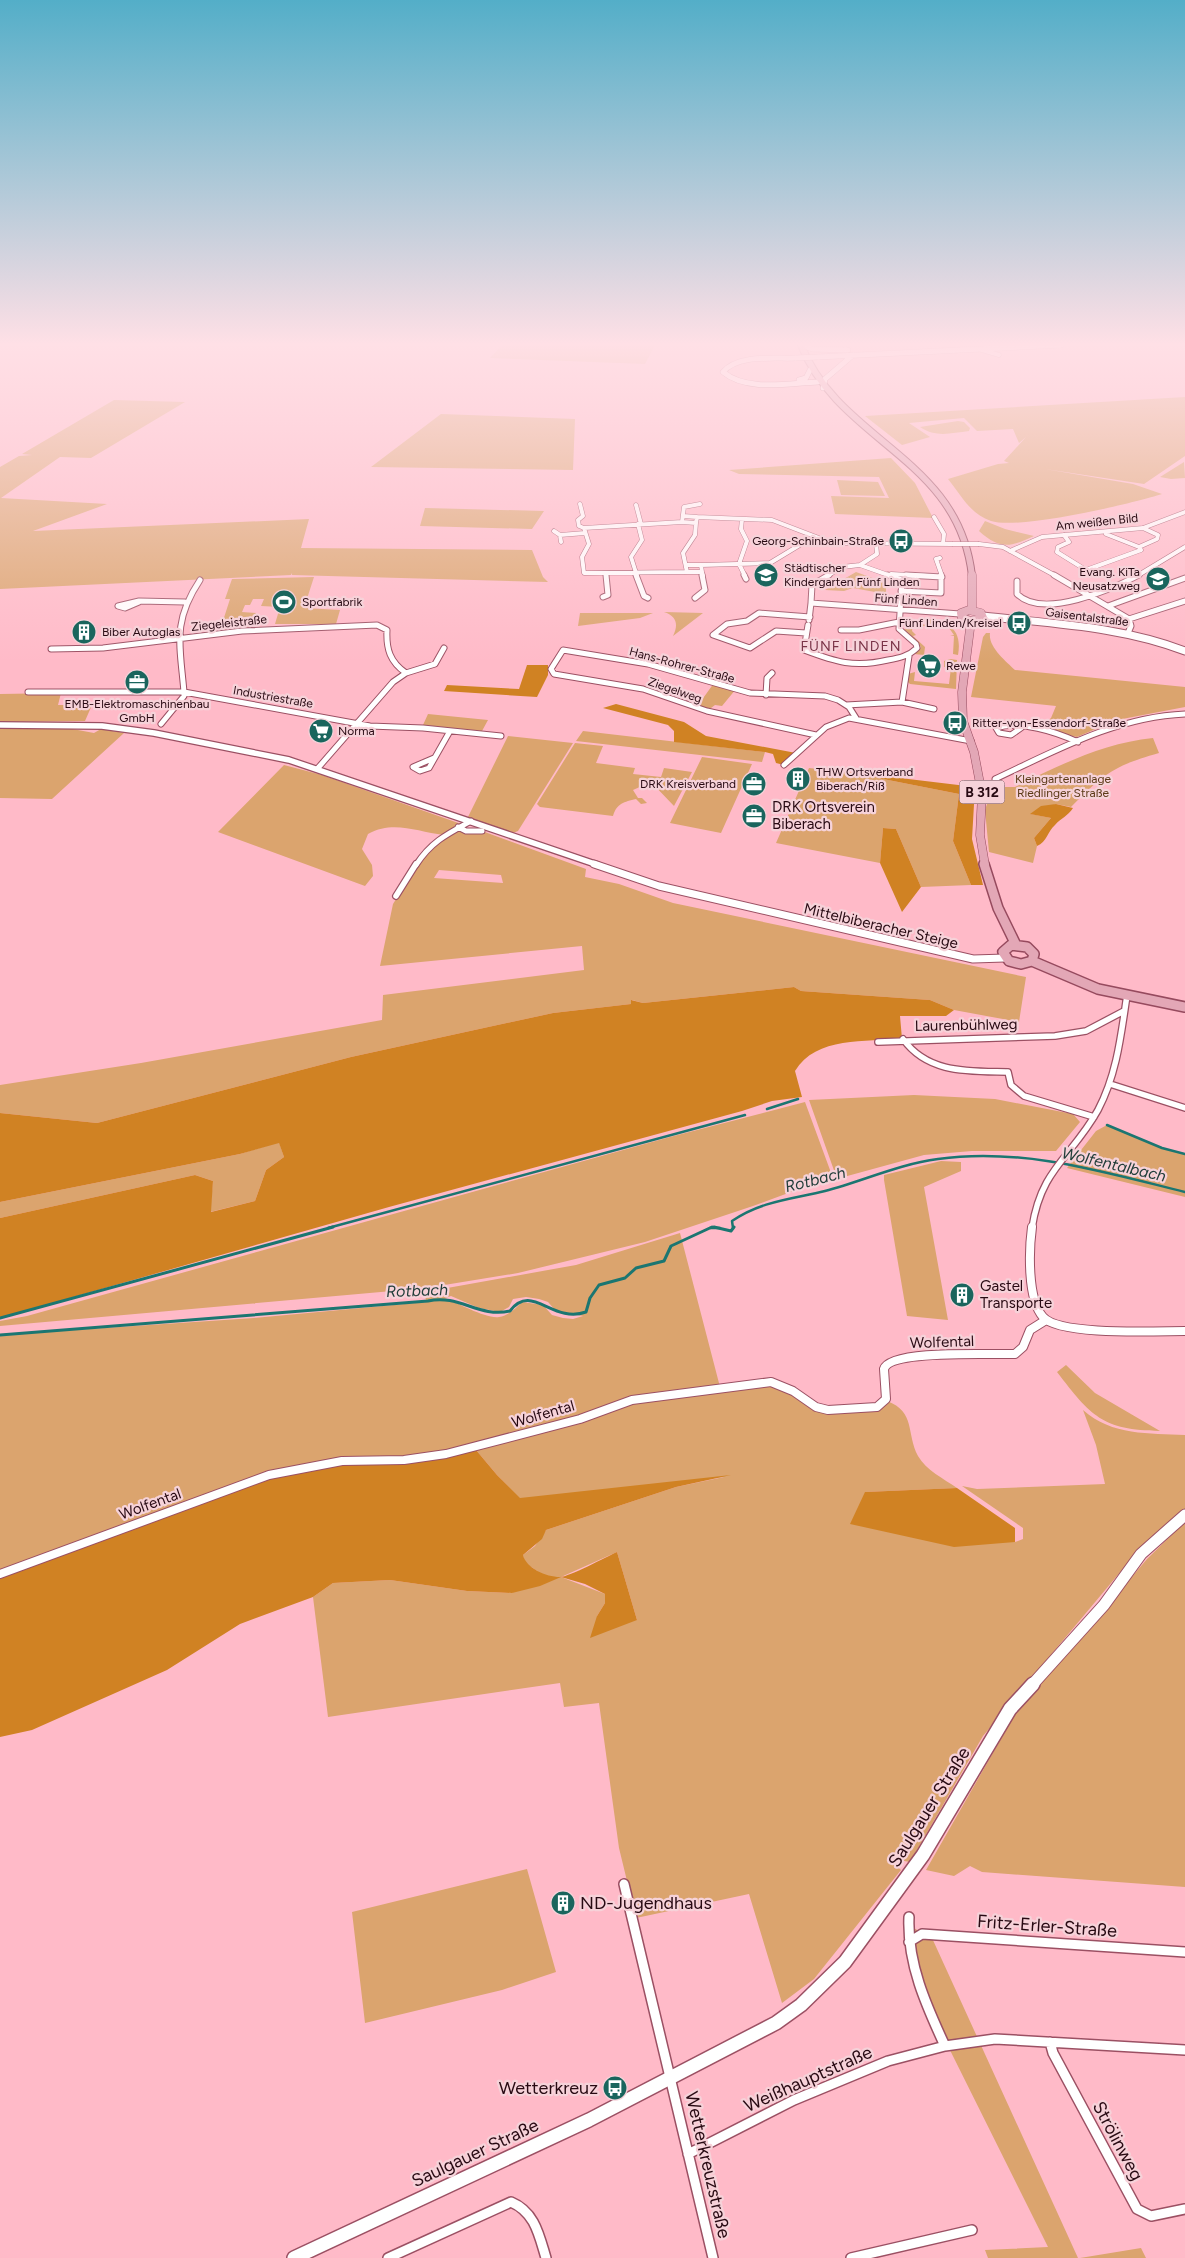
<svg xmlns="http://www.w3.org/2000/svg" width="1185" height="2258" font-family="Figtree,sans-serif">
<rect width="100%" height="100%" fill="#ffbac8"/>
<path fill="#dba46e" fill-rule="evenodd" d="M502,345H655L645,364L490,358Z
M1185,397V456L1144,484L1045,469L1133,484L1162,494C1131,504 1019,530 991,521C970,514 961,495 948,479L998,464L1009,463L1004,461L1026,437L1019,443L1013,429L977,431L964,418L909,423L930,437L902,445L865,416Z
M114,400L185,402L91,458L60,457L1,498L107,504L33,531L309,519L301,548L532,550L543,577L548,582L292,575V573L291,575L0,589V467L19,456L32,455L22,454Z
M441,414L575,419L573,470L371,467Z
M958,421L964,422L970,428L969,431C951,433 936,438 920,427Z
M891,458L915,483L933,518L835,514L831,496L889,498L879,477L739,474L729,470Z
M1184,462L1185,478L1171,479L1160,477Z
M837,480L878,482L885,496L841,495Z
M425,508L544,511L532,529L420,526Z
M985,521L1005,529L1034,536C1011,547 1000,550 979,531Z
M856,572L886,583V594L853,588L844,591L825,590Z
M314,577L304,608L340,610L336,624H275L280,607L261,606L264,599H253L250,605H245L242,612L256,613L251,627H221L230,599H225L232,579Z
M664,612L703,613L673,636C679,624 676,616 664,612Z
M580,613H653L640,618L578,626Z
M923,618C946,621 963,627 958,655L953,654L954,636H950L954,635L949,628L933,625V627L913,625L912,631L916,635L913,636L925,647L924,655L914,654L921,647L902,630L906,629L902,623L930,625V620L919,621Z
M986,633H990C988,647 1006,661 1015,670L1185,687V707L1117,720L1077,737L1039,729L1051,718L1056,706L971,697L983,637Z
M950,659L957,660L956,689L910,684L907,681L909,680L908,674L915,672L914,681L949,684L951,668L944,667V661Z
M714,683L736,689L722,706L715,705L707,711L696,708Z
M61,693L58,705H92L85,721L0,722V694Z
M428,714L488,720L482,731L423,725Z
M35,727L67,728L94,733L101,729L124,733L52,799L0,798V728Z
M583,731L765,752L762,762L576,741Z
M508,736L573,743L518,831L513,833L468,817Z
M1153,738L1159,753C1113,766 1104,774 1071,807L1056,804L1031,814L1051,818L1034,838L1037,846L1033,863L989,852L985,810L990,795L1005,794L1004,787H1015C1060,765 1103,743 1153,738Z
M575,743L603,746L596,763L635,768L633,774L661,777L664,768L692,772L674,806L651,782L633,790L638,798H642L647,803L641,804L636,799C624,802 617,803 613,816L540,807L537,804Z
M702,757L752,764L721,833L670,823Z
M284,765L322,775L464,825L458,829L482,831L586,869L585,877L619,884L673,903L1026,977L1019,1022L954,1010L930,1000L801,991L794,987L643,1003L632,1000L631,1004L553,1013L351,1057L97,1123L0,1113V1085L141,1063L382,1020L383,995L584,970L582,946L380,966L393,904L427,849L444,835C417,832 394,820 368,834L362,849L372,865L373,876L365,886L218,832ZM439,870L501,875L503,883L434,878Z
M809,768L875,775L878,778L959,794L953,841L971,885L921,887L896,829L883,828L880,863L776,843Z
M914,1095L995,1099L1073,1114L1080,1122L1056,1151H972L924,1155L840,1178L836,1176L809,1100Z
M805,1102L830,1170V1175L826,1179L753,1206L645,1242L518,1273L426,1288L0,1326V1321L27,1316L670,1137Z
M1107,1125L1162,1148L1185,1154V1197L1067,1168L1096,1131Z
M279,1142L284,1157L266,1170L255,1201L210,1212L213,1181L195,1175L0,1218V1202L240,1154Z
M941,1161L961,1162V1171L924,1187L948,1320L907,1316L884,1180V1175Z
M680,1233L720,1387L634,1397L580,1416L0,1574V1335L254,1318L426,1302L425,1292L576,1265ZM451,1296L479,1308L500,1312L509,1307L513,1299L526,1297L539,1299L548,1302L556,1311L583,1316L573,1319L563,1318L552,1315L543,1305L522,1302C516,1308 508,1316 499,1317C486,1319 458,1303 445,1298Z
M1066,1365L1095,1393L1160,1431C1102,1430 1091,1416 1057,1372Z
M771,1384L830,1412L841,1413L880,1407L887,1401C916,1412 906,1433 918,1456C926,1470 944,1479 957,1488L865,1492L1015,1542L1023,1539V1528L962,1486L977,1489L1105,1484L1096,1445L1083,1410C1112,1436 1149,1433 1185,1435V1511L1137,1552L983,1736L910,1862L888,1858L901,1870L814,1979L782,2003L749,1894L636,1918L619,1848L599,1703L564,1707L560,1683L328,1717L313,1597L333,1583L390,1580L467,1591L512,1593L537,1571L524,1562L523,1555L535,1546L546,1530L676,1487L724,1477L520,1499L497,1475L476,1450L633,1402ZM617,1552L637,1620L597,1616L605,1603V1594L561,1577Z
M1185,1522V1887L982,1872L970,1866L954,1876L926,1870L1022,1702L1061,1661L1147,1559Z
M527,1869L556,1972L502,1990L365,2023L352,1912Z
M908,1925L932,1938L1078,2258H988L985,2250L1048,2247L936,2022Z
M1141,2248L1146,2258H1080Z"/>
<path fill="#d08223" d="M527,665H548V675L537,697L444,691L447,685L519,689Z
M616,704L684,722L706,736L796,753L784,765L776,763L773,754L765,752L674,742V731L668,725L603,708Z
M875,775L975,787L972,839L983,885H971L953,841L959,794L878,778Z
M1056,804L1073,808C1068,816 1061,818 1055,825C1047,832 1047,842 1037,846L1034,838L1051,818L1030,814L1041,806Z
M883,828L896,829L921,887L902,912L880,863Z
M794,987L801,991L930,1000L954,1010L946,1016H900L902,1039C866,1042 816,1036 795,1071L802,1097L772,1101L742,1111L389,1207L0,1318V1218L195,1175L213,1181L211,1212L255,1201L266,1170L284,1157L279,1143L240,1154L0,1202V1113L97,1123L351,1057L553,1013L631,1004V1000L643,1003Z
M476,1450L497,1475L520,1498L731,1475L676,1487L546,1530L542,1539L523,1555C526,1568 546,1577 560,1577C569,1577 606,1557 617,1552L637,1620L590,1638L597,1616L605,1603V1594L585,1584L561,1577L540,1586L512,1593L467,1591L390,1580L333,1583L313,1597L240,1624L167,1670L32,1730L0,1737V1574L269,1475L314,1465Z
M957,1488L1015,1528V1542L954,1547L850,1524L865,1492Z"/>
<g fill="none" stroke-linecap="round" stroke-linejoin="round">
<path stroke="#1b7671" stroke-width="2.5" d="M767,1109L798,1099
M1107,1125L1162,1148L1185,1154
M328,1228L745,1115
M710,1228H720
M733,1228L732,1221C761,1201 792,1199 825,1191C863,1181 899,1164 938,1159C1022,1147 1104,1172 1185,1192"/>
<path stroke="#1b7671" stroke-width="3" d="M714,1227L731,1231L734,1227
M0,1318L333,1227
M0,1335L428,1301C460,1294 478,1318 510,1311C532,1282 552,1324 586,1312L590,1298L599,1285L625,1278L636,1268L664,1261L671,1246L712,1227"/>
<defs>
<path id="minor-far4" d="M982,350L999,355
M580,504L583,516L578,520L579,526L584,528L682,522
M636,505L641,524
M683,516L697,517L696,523L682,522L684,507L700,504
M697,517L772,520L832,543L952,544
M934,517L944,534L943,544
M742,519L741,529L747,541L739,564L745,576
M584,528L589,544L582,557L584,573L687,572
M554,531L560,535
M1106,534L1139,547
M1064,535L1069,542L1058,547L1057,552L1086,570L1141,550L1139,547L1157,539L1158,535L1143,528
M561,542L560,535L585,533
M979,544L1003,547L1056,576
M1010,551L1042,537L1143,528L1185,512
M940,558L936,559L942,576
M686,565H701L702,572H687L683,553L695,535L696,523
M701,565L770,563L803,543H831
M860,565L891,576
M702,572L703,576
M606,574V576
M891,574L927,576
M637,576L631,557L642,540L638,524
M827,576L842,567L860,565L877,554L876,543
M1137,576L1185,547"/>
<path id="minor-far3" d="M636,575L644,596L648,598
M744,575L746,579
M829,575L812,585L811,603L960,614
M906,575L942,577
M1054,575L1129,619L1131,626L1128,633
M200,580C172,622 180,645 184,692L370,726L423,728L501,736
M1017,581V594C1043,620 1112,589 1139,575
M901,591L941,593V575
M603,597L608,595L606,575
M695,598L705,590L702,575
M139,602L125,608L118,606L139,601L185,602
M1108,606L1185,578
M1129,619L1185,601
M809,620L811,603
M808,625L804,650C836,662 854,668 888,660C899,658 909,656 917,648L916,644L899,629L902,580L888,575
M841,630H859L899,622
M806,633L776,631L750,648L713,635L727,624L747,621L759,613L810,617
M51,649L103,648L242,631L377,625L387,630C386,649 390,662 406,673
M28,692H184V696L161,724
M766,695L767,678L772,673
M902,702L934,709
M846,705L902,702L909,656
M1021,728L1011,735L999,733L996,728C1020,720 1056,732 1078,742
M816,735L707,711L643,689L554,674L551,669L563,650L648,664L750,693L825,696L838,700L849,707L856,718
M434,758L413,767L420,771L429,768L450,731
M784,765L826,727L849,718L971,741
M318,768L393,682L406,673L435,664L444,648
M996,787L995,779C1057,750 1116,717 1185,714
M458,827L466,831H482
M416,865C431,842 447,834 471,821"/>
<path id="minor-far2" d="M396,896L416,864
M903,1039C928,1074 969,1071 1008,1072L1011,1085L1024,1096L1094,1117
M878,1042L1055,1036L1086,1031L1124,1011
M1110,1084L1185,1108
M1032,1228C1041,1168 1072,1157 1098,1110C1117,1074 1121,1035 1127,995"/>
<path id="minor-far1" d="M1032,1227C1029,1249 1027,1299 1043,1317C1060,1336 1157,1331 1185,1331
M0,1574L269,1475L342,1461L404,1460L446,1454L580,1419L632,1400L771,1382L793,1391L816,1407L828,1410L877,1407L886,1399L884,1369C890,1349 994,1355 1015,1354L1023,1347L1030,1330L1046,1320"/>
<path id="minor" d="M624,1884L713,2258
M909,1917C907,1963 926,2005 945,2046
M909,1942L922,1934L1185,1952
M1050,2042L1053,2053L1137,2209L1151,2216L1185,2209
M688,2154L794,2100L888,2061L945,2046L995,2039L1185,2050
M388,2258L511,2202C535,2212 539,2235 546,2258
M851,2258L972,2230"/>
<path id="tertiary-far1" d="M0,725L102,726L154,733L289,760L598,865"/>
<path id="tertiary" d="M594,864L659,886L973,959L1005,958"/>
<path id="secondary-far3" d="M802,345L812,349L848,350
M818,357L1061,345
M796,358C774,359 738,354 723,372C747,392 789,383 818,382
M799,380L806,378L810,370
M823,388L825,379L853,355"/>
<path id="secondary-far2" d="M983,616C1052,624 1120,626 1185,651"/>
<path id="secondary-far1" d="M1032,1685L1104,1605L1141,1554L1185,1515"/>
<path id="secondary" d="M294,2258L589,2120L776,2023L801,2005L845,1962L923,1855L1010,1709L1033,1684"/>
<path id="primary-far2" d="M801,345C840,443 959,457 972,576"/>
<path id="primary-far1" d="M972,575V610
M969,610L981,613L983,618L971,621L962,618L961,613Z
M971,621L962,692L963,721L974,752L982,794L980,835L985,865"/>
<path id="primary" d="M984,864L998,908L1016,945
M1011,945L1027,947L1034,954L1032,961L1021,964L1009,961L1003,952Z
M1032,961L1098,989L1185,1007"/>
</defs>
<use href="#minor-far4" stroke="#9b5063" stroke-width="5"/>
<use href="#minor-far3" stroke="#9b5063" stroke-width="7"/>
<use href="#minor-far2" stroke="#9b5063" stroke-width="8"/>
<use href="#minor-far1" stroke="#9b5063" stroke-width="10"/>
<use href="#minor" stroke="#9b5063" stroke-width="12"/>
<use href="#tertiary-far1" stroke="#9b5063" stroke-width="8"/>
<use href="#tertiary" stroke="#9b5063" stroke-width="9"/>
<use href="#secondary-far3" stroke="#9b5063" stroke-width="6"/>
<use href="#secondary-far2" stroke="#9b5063" stroke-width="9"/>
<use href="#secondary-far1" stroke="#9b5063" stroke-width="13"/>
<use href="#secondary" stroke="#9b5063" stroke-width="16"/>
<use href="#primary-far2" stroke="#964a5e" stroke-width="8"/>
<use href="#primary-far1" stroke="#964a5e" stroke-width="9"/>
<use href="#primary" stroke="#964a5e" stroke-width="12"/>
<use href="#minor-far4" stroke="#fff" stroke-width="4"/>
<use href="#minor-far3" stroke="#fff" stroke-width="5"/>
<use href="#minor-far2" stroke="#fff" stroke-width="5.5"/>
<use href="#minor-far1" stroke="#fff" stroke-width="8"/>
<use href="#minor" stroke="#fff" stroke-width="9"/>
<use href="#tertiary-far1" stroke="#fff" stroke-width="5.5"/>
<use href="#tertiary" stroke="#fff" stroke-width="7"/>
<use href="#secondary-far3" stroke="#fff" stroke-width="5"/>
<use href="#secondary-far2" stroke="#fff" stroke-width="7"/>
<use href="#secondary-far1" stroke="#fff" stroke-width="11"/>
<use href="#secondary" stroke="#fff" stroke-width="13"/>
<use href="#primary-far2" stroke="#e3a7b6" stroke-width="6"/>
<use href="#primary-far1" stroke="#e3a7b6" stroke-width="8"/>
<use href="#primary" stroke="#e3a7b6" stroke-width="9"/>
<defs>
<path id="minor-bridge" d="M952,544H979"/>
<path id="secondary-bridge" d="M796,358L818,357"/>
</defs>
<use href="#minor-bridge" stroke="#9b5063" stroke-width="5" stroke-linecap="butt"/>
<use href="#secondary-bridge" stroke="#9b5063" stroke-width="6" stroke-linecap="butt"/>
<use href="#minor-bridge" stroke="#fff" stroke-width="4"/>
<use href="#secondary-bridge" stroke="#fff" stroke-width="5"/>
</g>
<linearGradient id="sky" x2="0" y2="1"><stop stop-color="#53aec8"/><stop offset="0.52" stop-color="#ffe0e6"/><stop offset="1" stop-color="#ffe0e6" stop-opacity="0"/></linearGradient>
<rect width="1185" height="662" fill="url(#sky)"/>
<defs>
<symbol id="bus-disc" viewBox="-11 -11 22 22"><circle r="9.5" fill="#1a655d" stroke="#f6d2d9"/><path d="M-5-6H5V4H4V6H2V4H-2V6H-4V4H-5ZM-3.5-4V0h7V-4ZM-3.5 1.2v1.5H-2V1.2ZM2 1.2v1.5H3.5V1.2Z" fill="#fff"/></symbol>
<symbol id="school-disc" viewBox="-11 -11 22 22"><circle r="9.5" fill="#1a655d" stroke="#f6d2d9"/><path d="M0-5L7-2L0 1L-7-2ZM-4 1L0 2.5L4 1V4Q0 6-4 4Z" fill="#fff"/></symbol>
<symbol id="stadium-disc" viewBox="-11 -11 22 22"><circle r="9.5" fill="#1a655d" stroke="#f6d2d9"/><path d="M0-5a6.5 5 0 1 0 0 10a6.5 5 0 1 0 0-10ZM-3.5-1.8h7v3.6h-7Z" fill="#fff"/></symbol>
<symbol id="building-disc" viewBox="-11 -11 22 22"><circle r="9.5" fill="#1a655d" stroke="#f6d2d9"/><path d="M-4-6H4V6H1V3H-1V6H-4ZM-2.5-4.3h1.7v1.8h-1.7ZM.8-4.3h1.7v1.8H.8ZM-2.5-1h1.7V.8h-1.7ZM.8-1h1.7V.8H.8Z" fill="#fff"/></symbol>
<symbol id="supermarket-disc" viewBox="-11 -11 22 22"><circle r="9.5" fill="#1a655d" stroke="#f6d2d9"/><path d="M-6-5.5h2.5l.6 2H6L4.5 2H-2.5L-4.4-4H-6ZM-1.5 3.2a1.3 1.3 0 1 0 .1 0ZM3 3.2a1.3 1.3 0 1 0 .1 0Z" fill="#fff"/></symbol>
<symbol id="office-disc" viewBox="-11 -11 22 22"><circle r="9.5" fill="#1a655d" stroke="#f6d2d9"/><path d="M-6-3h4V-5.5h4V-3h4V5H-6ZM-1-4.5V-3h2v-1.5ZM-6 0V1H6V0Z" fill="#fff"/></symbol>
</defs>
<g fill-rule="evenodd">
<use href="#bus-disc" x="887" y="527" width="28" height="28"/>
<use href="#school-disc" x="752" y="561" width="28" height="28"/>
<use href="#school-disc" x="1144" y="565" width="28" height="28"/>
<use href="#stadium-disc" x="270" y="588" width="28" height="28"/>
<use href="#bus-disc" x="1005" y="609" width="28" height="28"/>
<use href="#building-disc" x="70" y="618" width="28" height="28"/>
<use href="#supermarket-disc" x="915" y="652" width="28" height="28"/>
<use href="#office-disc" x="123" y="668" width="28" height="28"/>
<use href="#bus-disc" x="941" y="709" width="28" height="28"/>
<use href="#supermarket-disc" x="307" y="717" width="28" height="28"/>
<use href="#building-disc" x="784" y="765" width="28" height="28"/>
<use href="#office-disc" x="740" y="770" width="28" height="28"/>
<use href="#office-disc" x="740" y="802" width="28" height="28"/>
<use href="#building-disc" x="948" y="1281" width="28" height="28"/>
<use href="#building-disc" x="549" y="1889" width="28" height="28"/>
<use href="#bus-disc" x="601" y="2074" width="28" height="28"/>
</g>
<g text-anchor="middle" stroke-width="4.5" stroke-linejoin="round" paint-order="stroke">
<g font-size="12" fill="#280a13" stroke="#f6d2d9">
<text transform="translate(1097 522) rotate(-6)" y="4">Am weißen Bild</text>
<text transform="translate(906 600) rotate(4)" y="4">Fünf Linden</text>
<text transform="translate(1087 617) rotate(7)" y="4">Gaisentalstraße</text>
<text transform="translate(229 623) rotate(-6)" y="4">Ziegeleistraße</text>
<text transform="translate(682 665) rotate(15)" y="4">Hans-Rohrer-Straße</text>
<text transform="translate(675 690) rotate(19)" y="4">Ziegelweg</text>
<text transform="translate(273 697) rotate(10)" y="4">Industriestraße</text>
</g>
<g font-size="12" fill="#280a13" stroke="#f6d2d9" text-anchor="start">
<text x="884" y="545" text-anchor="end">Georg-Schinbain-Straße</text>
<text x="784" y="572">Städtischer<tspan x="784" dy="14">Kindergarten Fünf Linden</tspan></text>
<text x="1140" y="576" text-anchor="end">Evang. KiTa<tspan x="1140" dy="14">Neusatzweg</tspan></text>
<text x="302" y="606">Sportfabrik</text>
<text x="1002" y="627" text-anchor="end">Fünf Linden/Kreisel</text>
<text x="102" y="636">Biber Autoglas</text>
<text x="946" y="670">Rewe</text>
<text x="137" y="708" text-anchor="middle">EMB-Elektromaschinenbau<tspan x="137" dy="14">GmbH</tspan></text>
<text x="972" y="727">Ritter-von-Essendorf-Straße</text>
<text x="338" y="735">Norma</text>
<text x="816" y="776">THW Ortsverband<tspan x="816" dy="14">Biberach/Riß</tspan></text>
<text x="736" y="788" text-anchor="end">DRK Kreisverband</text>
</g>
<g font-size="12" fill="#5b3a17" stroke="#f6d2d9">
<text x="1063" y="783">Kleingartenanlage<tspan x="1063" dy="14">Riedlinger Straße</tspan></text>
</g>
<g font-size="14" letter-spacing="1" fill="#7a3347" stroke="#f6d2d9">
<text x="851" y="651">FÜNF LINDEN</text>
</g>
<rect fill="#f6d2d9" stroke="#66464e" stroke-width="1" x="959.5" y="780.5" width="45" height="23" rx="4"/>
<g font-size="14" font-weight="bold" fill="#280a13">
<text x="982" y="797">B 312</text>
</g>
<g font-size="15" fill="#280a13" stroke="#f6d2d9" text-anchor="start">
<text x="772" y="812">DRK Ortsverein<tspan x="772" dy="17">Biberach</tspan></text>
<text x="980" y="1291">Gastel<tspan x="980" dy="17">Transporte</tspan></text>
</g>
<g font-size="15" fill="#280a13" stroke="#f6d2d9">
<text transform="translate(881 926) rotate(13)" y="5">Mittelbiberacher Steige</text>
<text transform="translate(966 1025) rotate(-1)" y="5">Laurenbühlweg</text>
<text transform="translate(942 1342) rotate(-2)" y="5">Wolfental</text>
<text transform="translate(543 1414) rotate(-16)" y="5">Wolfental</text>
<text transform="translate(150 1504) rotate(-20)" y="5">Wolfental</text>
</g>
<g font-size="16" font-style="italic" fill="#223e3a" stroke="#f6d2d9">
<text transform="translate(1114 1164) rotate(13)" y="6">Wolfentalbach</text>
<text transform="translate(815 1179) rotate(-14)" y="6">Rotbach</text>
<text transform="translate(417 1290) rotate(-2)" y="6">Rotbach</text>
</g>
<g font-size="18" fill="#280a13" stroke="#f6d2d9">
<text transform="translate(929 1807) rotate(-58)" y="6">Saulgauer Straße</text>
<text transform="translate(1047 1926) rotate(4)" y="6">Fritz-Erler-Straße</text>
<text transform="translate(808 2079) rotate(-24)" y="6">Weißhauptstraße</text>
<text transform="translate(1118 2141) rotate(62)" y="6">Strölinweg</text>
<text transform="translate(475 2153) rotate(-25)" y="6">Saulgauer Straße</text>
<text transform="translate(708 2165) rotate(77)" y="6">Wetterkreuzstraße</text>
</g>
<g font-size="18" fill="#280a13" stroke="#f6d2d9" text-anchor="start">
<text x="580" y="1909">ND-Jugendhaus</text>
<text x="598" y="2094" text-anchor="end">Wetterkreuz</text>
</g>
</g>
</svg>
